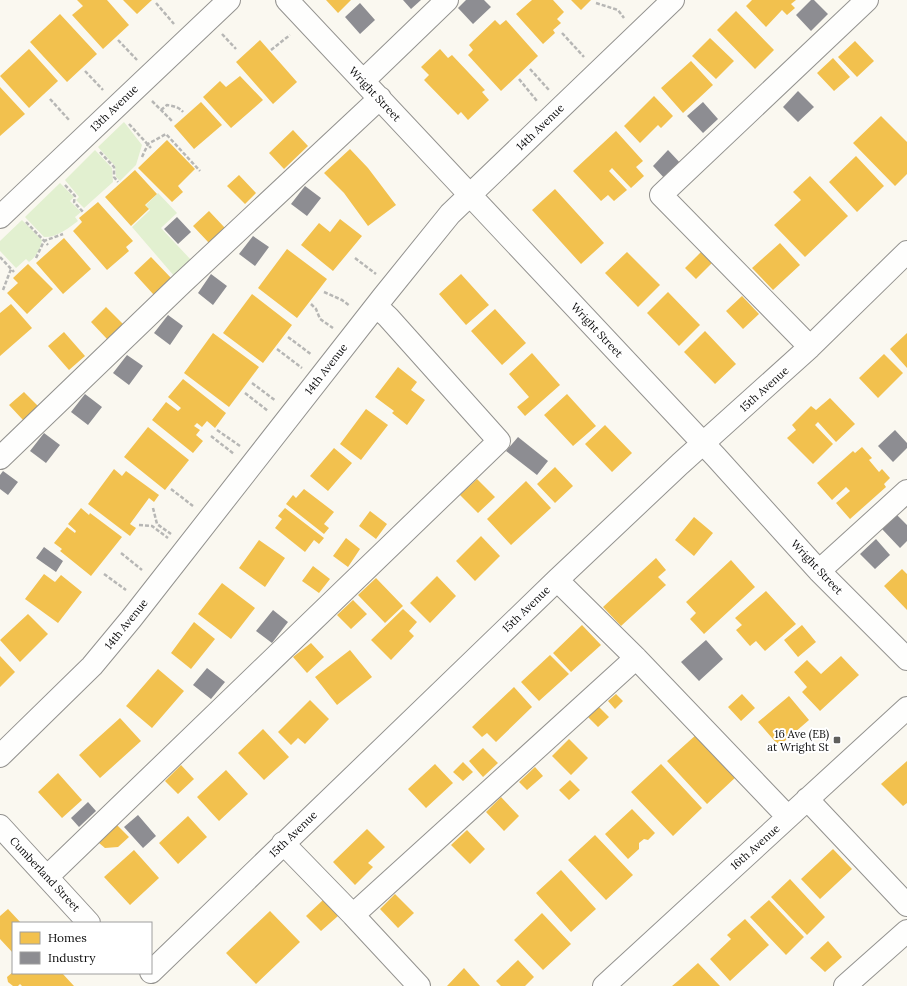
<svg xmlns="http://www.w3.org/2000/svg" width="907" height="986" font-family="Lora,serif">
<rect width="100%" height="100%" fill="#faf8f0"/>
<path fill="#e2f0d0" d="M124,122L142,145L136,165L120,181L116,177L115,166L98,147Z
M95,150L112,168L113,182L84,208L76,200L79,197L65,180Z
M60,183L74,197L70,201L81,212L75,217L78,221C69,228 56,238 44,237L25,217Z
M158,193L177,213L161,228L192,261L175,277L132,227L150,210L146,205Z
M22,220L42,240C41,248 36,257 29,262L26,259L16,268L0,251V241Z"/>
<path fill="#f2c14e" d="M77,0H107L129,25L103,49L72,15L83,6Z
M123,0H152L137,14Z
M326,0H351L338,13Z
M532,0H553L564,12L557,19L561,23L553,30L555,33L543,44L516,14Z
M571,0H591L581,10Z
M752,0H796L791,4L795,8L787,15L782,10L766,27L746,6Z
M736,11L774,50L755,69L717,30Z
M60,14L97,54L67,82L30,42Z
M495,20L500,25L506,20L538,56L501,91L468,55L473,50L469,45Z
M710,38L734,61L716,79L692,56Z
M260,40L297,82L273,104L236,62Z
M855,41L874,61L857,77L838,57Z
M29,49L58,81L29,108L0,76Z
M440,49L448,58L452,55L485,90L482,92L489,100L468,120L461,112L458,115L424,80L429,75L421,67Z
M833,58L850,77L834,91L817,73Z
M691,61L713,85L683,113L661,88Z
M240,76L263,100L231,128L203,97L220,81L226,87Z
M0,87L25,114L0,136Z
M654,96L673,116L661,128L658,125L640,143L624,126Z
M201,102L222,125L194,149L174,126Z
M881,116L907,142V174L895,186L853,143Z
M293,130L308,146L284,169L269,153Z
M616,131L643,161L636,167L644,176L631,188L612,168L609,171L627,190L614,201L608,195L601,201L573,171Z
M167,140L195,169L178,186L183,192L172,202L138,168Z
M350,149L368,168L396,205L368,226L344,193L324,173Z
M856,156L884,186L857,212L829,182Z
M135,170L157,194L145,205L149,209L131,226L105,197Z
M239,175L256,193L245,204L227,186Z
M810,176L848,216L805,257L774,225L801,200L793,192Z
M555,189L604,243L581,264L532,210Z
M98,202L133,241L126,247L129,251L107,270L73,231L82,222L79,218Z
M209,211L225,228L209,243L193,226Z
M340,219L362,236L333,271L301,245L319,223L330,232Z
M64,238L91,269L63,294L36,263Z
M780,243L800,265L773,290L752,268Z
M287,249L327,279L297,318L258,288Z
M627,252L660,285L638,307L605,273Z
M701,252L712,263L696,279L685,268Z
M151,257L172,279L154,295L134,273Z
M28,264L53,289L27,314L7,293L18,283L13,278Z
M461,274L489,305L466,325L439,294Z
M668,292L700,325L679,346L647,313Z
M252,294L292,325L263,363L223,333Z
M742,296L759,314L743,329L726,311Z
M11,304L32,328L0,356V313Z
M106,307L123,324L107,339L91,322Z
M495,309L526,343L502,365L471,331Z
M705,331L736,364L715,384L684,352Z
M64,332L85,356L69,370L48,346Z
M213,333L259,367L229,407L184,373Z
M907,333V368L890,349Z
M532,353L560,385L525,416L517,407L529,397L509,374Z
M884,354L903,373L878,398L859,378Z
M398,367L417,382L411,390L425,400L407,425L392,413L394,411L375,397Z
M183,379L226,413L215,428L207,421L202,427L197,423L194,426L200,430L196,435L203,441L193,453L152,420L166,402L178,411L181,408L168,397Z
M24,392L38,406L23,420L9,405Z
M567,394L596,426L573,446L544,415Z
M830,398L855,424L836,442L818,422L815,425L833,444L813,464L787,438L796,430L792,425L811,406L816,410Z
M366,409L388,425L361,460L340,444Z
M605,425L632,453L612,472L585,444Z
M148,427L189,460L165,490L124,457Z
M862,447L872,458L869,460L879,472L882,469L890,478L884,484L886,487L850,519L836,503L850,491L846,487L832,500L817,483L853,451L855,453Z
M334,448L352,463L328,491L310,476Z
M555,467L573,486L555,503L537,484Z
M114,469L122,476L126,471L159,495L154,502L149,498L130,524L136,528L130,536L88,504Z
M477,479L495,497L478,513L460,495Z
M526,481L551,508L511,545L487,519Z
M304,489L334,512L324,524L329,528L324,534L286,504L293,495L296,498Z
M81,508L89,515L90,513L122,537L91,576L60,551L62,549L54,543L67,527L75,533L76,531L68,524Z
M285,508L324,538L319,544L314,540L305,552L275,528L282,519L278,516Z
M370,511L387,524L376,539L359,526Z
M694,517L713,533L694,556L675,540Z
M481,536L500,556L475,581L456,561Z
M346,538L360,549L348,567L333,556Z
M259,540L285,558L265,587L239,568Z
M656,558L666,570L658,577L666,585L621,626L603,607Z
M731,560L755,587L704,634L690,619L696,613L686,602Z
M313,566L330,579L319,593L302,581Z
M902,569L907,574V610L884,586Z
M44,574L55,582L61,575L82,592L58,623L25,599Z
M437,576L456,596L430,623L410,603Z
M376,578L403,606L385,623L358,595Z
M222,583L255,608L231,639L198,614Z
M766,591L796,624L765,651L756,641L750,646L736,630L742,625L735,618Z
M353,600L367,614L351,629L337,615Z
M403,609L417,622L409,631L414,636L391,660L371,640Z
M28,614L48,634L20,662L0,640Z
M194,622L215,639L191,669L171,653Z
M582,625L601,645L571,672L553,653Z
M802,625L816,642L798,657L784,640Z
M311,643L324,657L307,673L293,657Z
M350,650L372,677L337,705L315,677Z
M550,655L569,674L539,701L521,682Z
M0,656L15,672L0,687Z
M841,656L859,675L820,711L802,692L807,687L794,672L807,660L821,674Z
M158,669L184,691L152,728L126,706Z
M514,687L532,707L496,742L487,733L482,737L472,727Z
M616,694L623,701L615,709L608,701Z
M742,694L755,708L741,721L728,707Z
M789,696L809,720L779,746L758,722Z
M310,700L329,719L305,744L298,738L291,745L278,732Z
M599,707L609,717L598,727L588,717Z
M120,718L141,741L100,778L79,755Z
M263,729L289,757L264,780L238,753Z
M697,734L737,776L707,804L667,761Z
M569,739L588,758L571,775L552,756Z
M483,748L498,763L483,777L469,761Z
M907,761V803L903,806L881,784Z
M463,762L473,772L463,781L453,772Z
M435,764L453,783L426,808L408,789Z
M661,764L702,808L673,836L631,792Z
M181,765L194,779L178,794L165,781Z
M535,767L543,776L527,790L519,782Z
M226,770L248,794L219,821L197,797Z
M58,773L82,800L62,818L38,792Z
M570,780L580,790L569,800L559,790Z
M501,797L519,816L504,831L486,812Z
M632,809L655,833L648,840L644,839L639,843V849L628,859L605,834Z
M188,816L207,837L178,864L159,843Z
M117,825L129,837L118,847L105,848L99,843Z
M367,829L385,847L368,863L373,867L355,885L333,862Z
M467,830L485,849L470,864L451,845Z
M595,835L633,875L606,900L568,860Z
M833,849L852,869L820,899L801,879Z
M134,850L159,878L130,905L104,877Z
M561,870L596,909L571,932L536,893Z
M790,879L825,917L807,935L771,897Z
M395,894L414,913L398,928L380,909Z
M323,900L338,916L321,931L306,916Z
M769,900L804,937L786,955L750,917Z
M8,909L21,923H13V953L0,939V916Z
M270,911L300,942L256,984L226,953Z
M542,913L571,944L543,970L514,940Z
M745,919L769,945L730,981L710,959L731,939L727,935Z
M828,941L842,957L825,972L810,958Z
M518,960L534,977L525,986H501L496,981Z
M698,963L720,986H672L678,981Z
M464,968L480,986H447Z
M13,972L62,973L74,986H22L20,984L18,986H13L8,982L7,977Z"/>
<path fill="#8d8d92" d="M403,0H421L411,9Z
M466,0H484L491,7L473,24L458,8Z
M811,0H814L828,14L811,31L796,15Z
M360,3L375,20L360,34L345,17Z
M798,91L814,107L798,122L783,107Z
M703,102L718,119L703,133L687,116Z
M668,150L683,166L667,181L653,166Z
M305,186L321,198L307,216L291,204Z
M177,217L191,232L178,244L164,229Z
M253,236L269,247L255,266L239,254Z
M211,274L227,286L213,305L198,293Z
M168,315L183,326L170,345L154,333Z
M127,355L143,366L129,385L113,373Z
M85,394L102,407L88,425L71,412Z
M895,430L907,443V448L893,462L878,446Z
M44,433L60,445L46,463L30,451Z
M518,437L548,461L537,475L506,451Z
M3,471L18,482L8,495L0,489V475Z
M897,515L907,525V541L900,548L882,529Z
M876,539L890,555L875,569L860,554Z
M44,547L63,561L56,572L36,558Z
M273,610L288,622L272,643L256,631Z
M706,640L723,659L699,681L681,662Z
M207,668L225,682L211,699L193,685Z
M88,802L96,811L79,827L71,818Z
M138,815L156,836L143,848L124,827Z"/>
<g fill="none" stroke-linecap="round" stroke-linejoin="round">
<defs>
<path id="minor" d="M287,0L716,457L819,571L907,659
M363,81L447,0
M0,217L229,0
M810,347L661,195L867,0
M0,458L182,283L380,98
M819,571L907,491
M557,580L636,658L788,817
M0,756L92,666L131,619L383,297L450,214L673,0
M807,799L907,905
M0,826L89,923
M283,843L353,915L419,986
M47,877L499,441L388,317L376,306
M353,915L636,658
M151,972L557,580L680,464L810,347L907,252
M604,986L907,708
M845,986L907,931"/>
</defs>
<use href="#minor" stroke="#93928f" stroke-width="24"/>
<path stroke="#b7b7b5" stroke-width="2.5" stroke-dasharray="4 2" stroke-linecap="butt" d="M156,3L174,24
M596,3L618,10L624,18
M562,33L584,57
M222,34L236,49
M118,40L137,60
M271,50L290,35
M530,69L549,90
M85,71L103,90
M519,79L537,101
M50,99L70,121
M152,101L173,122
M161,110L167,105C173,106 179,107 183,112
M129,124L151,148
M100,152L114,167V177L118,182
M142,157L148,144L166,134L200,171
M65,185L75,196L74,202L83,212
M26,222L48,245
M0,257L14,272
M36,258L44,241L63,234
M355,258L376,274
M3,290L11,269
M324,292L342,300L350,306
M311,304L316,309L320,319L333,328
M288,337L312,355
M277,349L302,368
M252,383L276,401
M245,393L268,411
M217,430L240,446
M211,436L234,454
M171,489L193,506
M153,508L157,524L171,534
M139,525L152,526L168,538
M121,553L142,570
M104,574L126,590"/>
<use href="#minor" stroke="#fefefd" stroke-width="22"/>
</g>
<rect fill="#5f5f5c" stroke="#fff" stroke-width="1.5" x="833" y="736" width="8" height="8" rx="2"/>
<g text-anchor="middle" stroke-width="4" stroke-linejoin="round" paint-order="stroke">
<g font-size="11" fill="#0c0c0c" stroke="#fff">
<text transform="translate(375 94) rotate(47)" y="4">Wright Street</text>
<text transform="translate(114 108) rotate(-44)" y="4">13th Avenue</text>
<text transform="translate(540 127) rotate(-44)" y="4">14th Avenue</text>
<text transform="translate(597 330) rotate(47)" y="4">Wright Street</text>
<text transform="translate(326 369) rotate(-52)" y="4">14th Avenue</text>
<text transform="translate(764 389) rotate(-42)" y="4">15th Avenue</text>
<text transform="translate(817 567) rotate(47)" y="4">Wright Street</text>
<text transform="translate(526 609) rotate(-44)" y="4">15th Avenue</text>
<text transform="translate(126 624) rotate(-51)" y="4">14th Avenue</text>
<text transform="translate(293 834) rotate(-44)" y="4">15th Avenue</text>
<text transform="translate(755 847) rotate(-42)" y="4">16th Avenue</text>
<text transform="translate(45 874) rotate(47)" y="4">Cumberland Street</text>
</g>
<g font-size="11" fill="#0c0c0c" stroke="#fff" text-anchor="end">
<text x="829" y="738">16 Ave (EB)<tspan x="829" dy="13">at Wright St</tspan></text>
</g>
</g>
<rect x="12" y="922" width="140" height="52" fill="#ffffff" stroke="#9e9e9e"/>
<rect x="20" y="932" width="20" height="12" fill="#f2c14e" stroke="#9e9e9e"/>
<text x="48" y="942" font-size="12" fill="#0c0c0c">Homes</text>
<rect x="20" y="952" width="20" height="12" fill="#8d8d92" stroke="#9e9e9e"/>
<text x="48" y="962" font-size="12" fill="#0c0c0c">Industry</text>
</svg>
